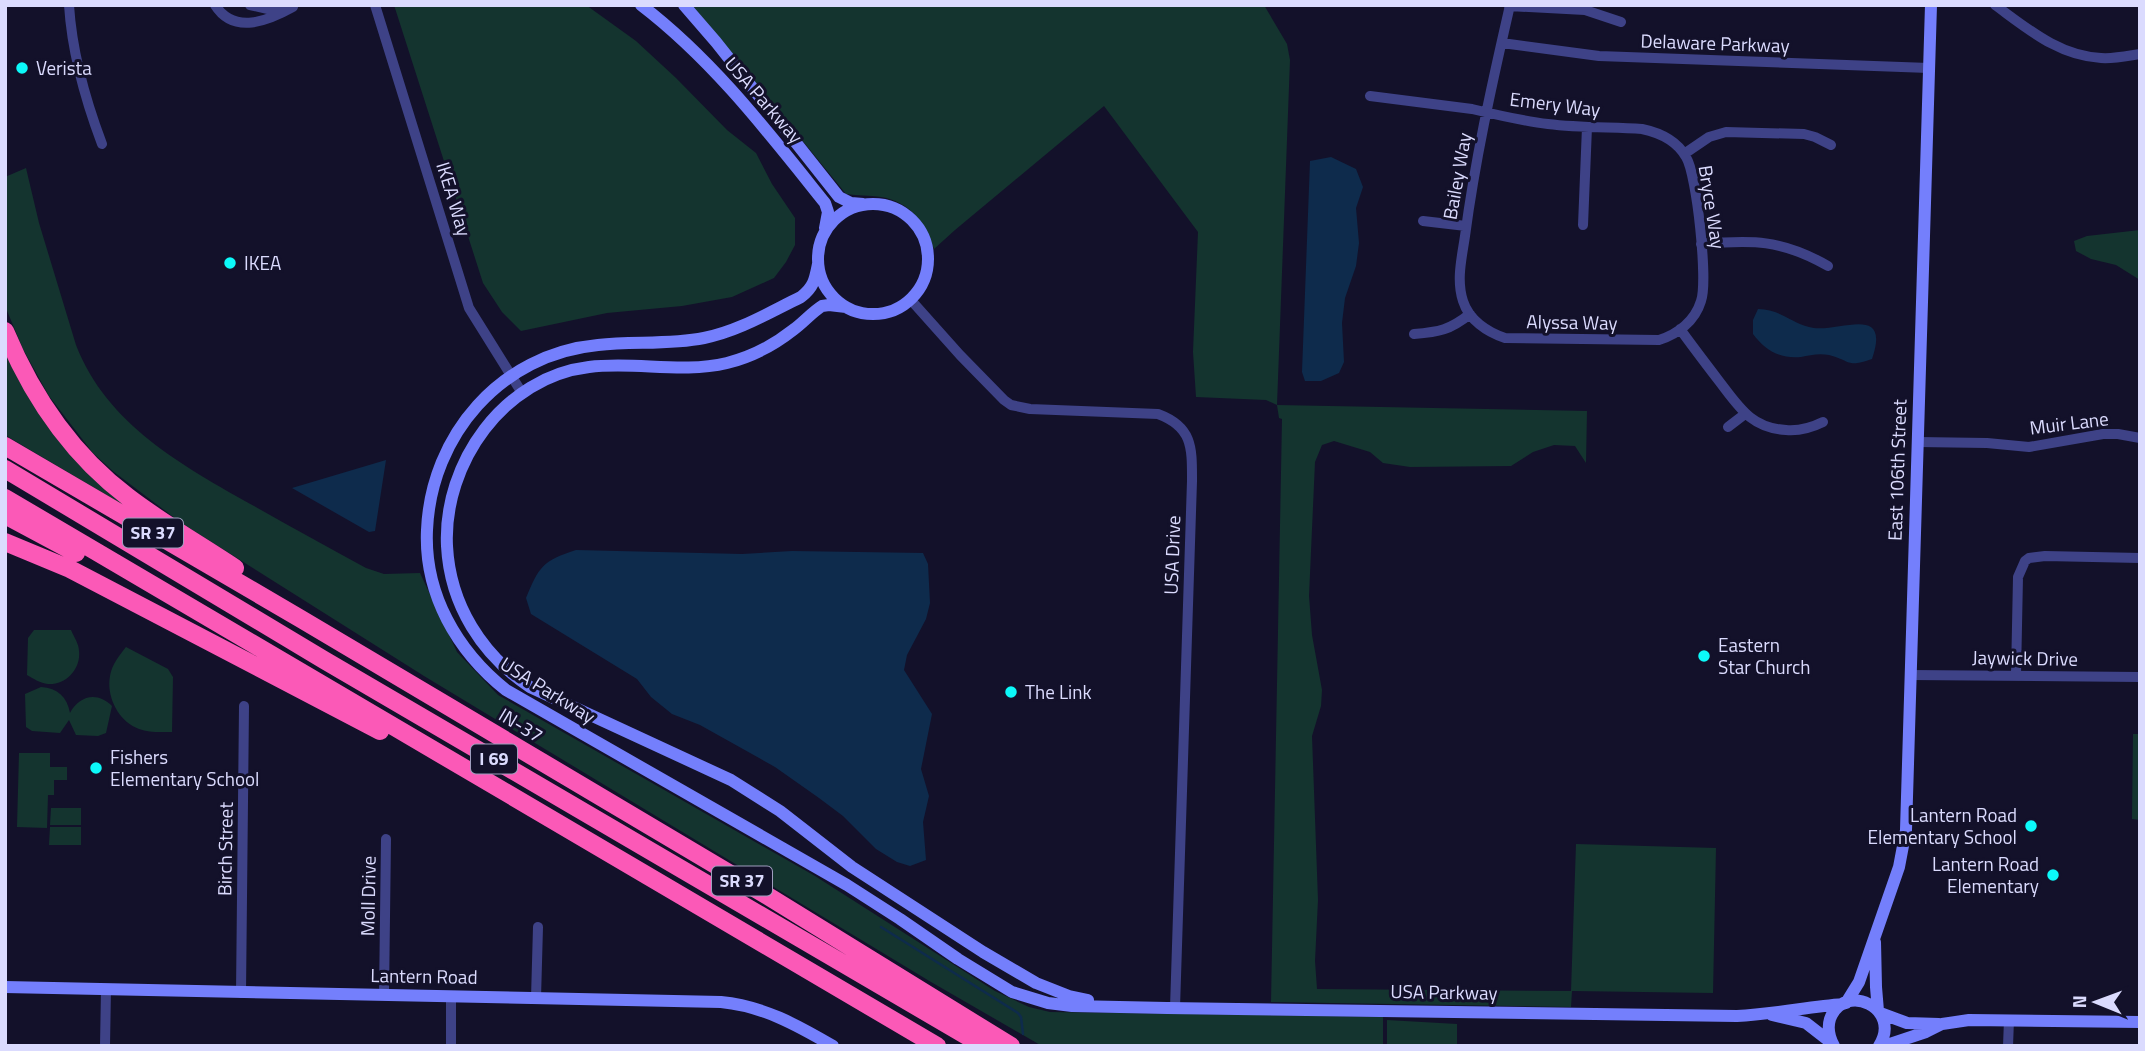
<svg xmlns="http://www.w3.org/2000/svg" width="2145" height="1051" font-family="'Titillium Web',sans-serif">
<rect width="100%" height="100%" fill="#13112a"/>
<path fill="#14342f" d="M394,5H586L636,41L676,78L727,130L756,153L772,184L795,218V245L786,262L774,278L732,297L682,306L607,313L521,331L502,312L483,283Z
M692,5H1264L1287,44L1290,60L1277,405L1587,411L1586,463L1575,446L1554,445L1533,452L1511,466L1410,467L1383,463L1370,452L1334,441L1322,445L1315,462L1309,596L1312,635L1322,690L1321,706L1312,736L1318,900L1315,961L1317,989L1571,991L1576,844L1716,848L1713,993L1572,991L1571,1007L1271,1002L1282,419L1279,418L1277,405L1266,400L1196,397L1193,352L1198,232L1104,106L955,230L934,249C925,222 910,202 881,197C869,195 858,196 846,194Z
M26,168L39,223L76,345C107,425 183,466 254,506C291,527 329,548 366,568L384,574L420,573L457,652L498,695L815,876L995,991L1029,1007L1050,1012L1383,1017V1046H1042L931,982L424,676L180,522L114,472L93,453L49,396L23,349L5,306V177Z
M2140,230V280L2116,265L2091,259L2076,251L2074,241L2087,236Z
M5,350L85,469L125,506L5,435Z
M34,630H71C74,637 79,644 79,651C81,669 66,685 48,684C40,683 34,679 27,675L28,638Z
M126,647L168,669L173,677L172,732C161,732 149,733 139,729C119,722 106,697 110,676C112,664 119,656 126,647Z
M41,687C58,688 67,697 70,713C79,696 97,691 112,706L106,733L98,736L76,735L69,720L60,733L32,731L26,727L25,694Z
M2133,734H2140V820L2132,819Z
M19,753H50V767H67V780H54V795H48L47,828L17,827Z
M51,808H81V825H50Z
M50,827H81V845H49Z
M1387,1020L1457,1024V1046H1387Z"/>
<path fill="#0e2b4c" d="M1331,157L1356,169L1363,187L1356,208L1359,243L1356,266L1345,298L1342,323L1344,362L1339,373L1321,381H1305L1302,372L1310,161Z
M1758,309C1779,309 1790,322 1809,327C1835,335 1892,301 1872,359C1846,368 1852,361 1829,355C1819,353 1810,355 1801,357C1779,359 1765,350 1753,334V320Z
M386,460L375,531L369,532L292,488Z
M576,550L742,554L792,551L923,553L928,564L930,603L926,619L907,655L904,670L932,714L921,769L929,796L923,822L926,860L910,866L897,862L876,849L843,816L819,798L775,767L700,725L672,714L651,697L637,679L531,614L526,598C539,567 542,561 576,550Z"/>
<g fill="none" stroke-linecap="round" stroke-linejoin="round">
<path stroke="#0e2b4c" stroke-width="2.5" d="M881,927L1018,1013L1021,1017L1023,1034"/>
<path stroke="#3e4287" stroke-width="10" d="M69,5C72,53 85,99 102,144
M215,5C234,35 268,21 293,7
M250,5L268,9L287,8
M375,5L469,308L522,393
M1995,5C2028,29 2059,56 2101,58C2114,59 2127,56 2140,54
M1509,6L1585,10L1621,22
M1502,43L1599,56L1929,68
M1370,96L1472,109C1497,115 1522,121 1548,124C1580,128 1611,127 1642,129C1661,133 1677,141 1686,157C1697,175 1708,282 1701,301C1695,321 1678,334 1659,340L1505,338C1487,332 1469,320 1463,301C1456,280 1462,257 1465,236C1475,161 1491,88 1508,14L1510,5
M1684,154L1709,137L1726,132L1804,134L1815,137L1831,145
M1423,221L1466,226
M1583,225L1587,127
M1701,244C1752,240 1781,239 1828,266
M910,299L960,355L1004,400L1011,405L1030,409L1158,414C1193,427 1192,448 1192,481L1175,1008
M1680,329C1693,347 1706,364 1719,381C1739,407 1751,428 1786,430C1799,431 1811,428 1823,422
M1414,334C1439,332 1450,330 1470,314
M1728,427L1745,414
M1918,442L1987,443L2029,447L2103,434H2118L2140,438
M1910,675L2140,677
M2016,675L2018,577L2025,561L2029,558L2045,556L2140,558
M241,993L244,706
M384,995L386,839
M536,998L538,927
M105,1046L106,989
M451,1046V996
M2008,1046L2009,1020"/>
<path stroke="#747ffc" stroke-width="12" d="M641,5C713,60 768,132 825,203L828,212L825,228
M684,5L716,42L839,197L851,203L863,204
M818 259a55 55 0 1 1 110 0a55 55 0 1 1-110 0Z
M818,264C815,279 814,287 801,297C770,312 739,331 704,338C669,345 633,341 598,345C501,354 431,435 427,530C424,594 457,651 506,690L847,885L900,919L958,959L1012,992L1048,1003L1072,1006L1167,1008L1737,1016C1773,1014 1808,1007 1843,1004
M846,307L829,305L822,306C811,313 803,323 793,330C774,345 751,357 727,363C681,374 635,361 589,367C504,377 443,463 447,546C450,605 482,655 530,687L731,780L780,811L852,867L983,952L1036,983L1069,996L1088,1000
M1875,942L1876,987L1878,1011
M5,987L721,1002C763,1006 797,1025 833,1046
M1846,1003L1859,982L1899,867L1906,830L1931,5
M1880,1013L1907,1023L1939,1024
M1772,1015L1806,1023L1833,1044
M1834,1046C1829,1037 1827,1029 1830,1019C1844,981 1903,1008 1879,1046
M1884,1046L1926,1032L1942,1024L1969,1020L2140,1022"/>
<path stroke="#fb59b7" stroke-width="18" d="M5,331C32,396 71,454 128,497C162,523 199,544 235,568
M5,446L301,619L771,898L1011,1046
M5,469L324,660L984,1046
M5,498L937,1046
M5,515L76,553
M5,542L70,569L380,731"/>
</g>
<g fill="#0cf9f9" stroke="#13112a" stroke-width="2.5">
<circle cx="22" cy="68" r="7"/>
<circle cx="230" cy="263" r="7"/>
<circle cx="1704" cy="656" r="7"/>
<circle cx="1011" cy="692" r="7"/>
<circle cx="96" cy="768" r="7"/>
<circle cx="2031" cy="826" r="7"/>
<circle cx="2053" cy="875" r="7"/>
</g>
<g text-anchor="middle" stroke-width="6" stroke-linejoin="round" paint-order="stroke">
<g fill="#13112a" stroke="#9f9ebe" stroke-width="2">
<rect x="123" y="518.5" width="60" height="29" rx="5"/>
<rect x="471" y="744.5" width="46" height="29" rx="5"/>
<rect x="712" y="866.5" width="60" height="29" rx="5"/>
</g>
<g font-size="18" font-weight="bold" fill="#dbdbfe">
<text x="153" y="539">SR 37</text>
<text x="494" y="765">I 69</text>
<text x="742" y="887">SR 37</text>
</g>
<g font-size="19" fill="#dbdbfe" stroke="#13112a">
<text transform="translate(1715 43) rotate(2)" y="7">Delaware Parkway</text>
<text transform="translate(764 100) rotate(49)" y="7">USA Parkway</text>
<text transform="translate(1555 104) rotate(7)" y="7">Emery Way</text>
<text transform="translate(1457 176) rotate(-80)" y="7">Bailey Way</text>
<text transform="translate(454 199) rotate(73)" y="7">IKEA Way</text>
<text transform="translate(1712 207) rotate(81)" y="7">Bryce Way</text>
<text transform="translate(1572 322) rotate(1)" y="7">Alyssa Way</text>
<text transform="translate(2069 423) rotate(-7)" y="7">Muir Lane</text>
<text transform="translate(1897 470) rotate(-88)" y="7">East 106th Street</text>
<text transform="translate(1172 555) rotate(-88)" y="7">USA Drive</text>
<text transform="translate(2025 658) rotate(1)" y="7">Jaywick Drive</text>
<text transform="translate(548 690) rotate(32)" y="7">USA Parkway</text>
<text transform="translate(521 725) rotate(31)" y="7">IN-37</text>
<text transform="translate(225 849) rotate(-89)" y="7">Birch Street</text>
<text transform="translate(368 896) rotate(-89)" y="7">Moll Drive</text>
<text transform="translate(424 976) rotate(1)" y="7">Lantern Road</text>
<text transform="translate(1444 992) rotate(1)" y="7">USA Parkway</text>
</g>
<g font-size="19" fill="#dbdbfe" stroke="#13112a" text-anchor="start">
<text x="36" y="75">Verista</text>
<text x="244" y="270">IKEA</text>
<text x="1718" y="652">Eastern<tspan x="1718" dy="22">Star Church</tspan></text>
<text x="1025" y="699">The Link</text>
<text x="110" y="764">Fishers<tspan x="110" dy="22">Elementary School</tspan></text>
<text x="2017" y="822" text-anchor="end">Lantern Road<tspan x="2017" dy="22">Elementary School</tspan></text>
<text x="2039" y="871" text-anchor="end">Lantern Road<tspan x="2039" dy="22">Elementary</tspan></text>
</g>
</g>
<rect width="2145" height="1051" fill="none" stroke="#dbdbfe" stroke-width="14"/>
<g transform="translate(2096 1002) rotate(271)" stroke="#13112a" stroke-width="5" paint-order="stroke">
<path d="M0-5L12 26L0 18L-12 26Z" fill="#dbdbfe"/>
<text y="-10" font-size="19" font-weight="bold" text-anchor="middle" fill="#dbdbfe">N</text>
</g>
</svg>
